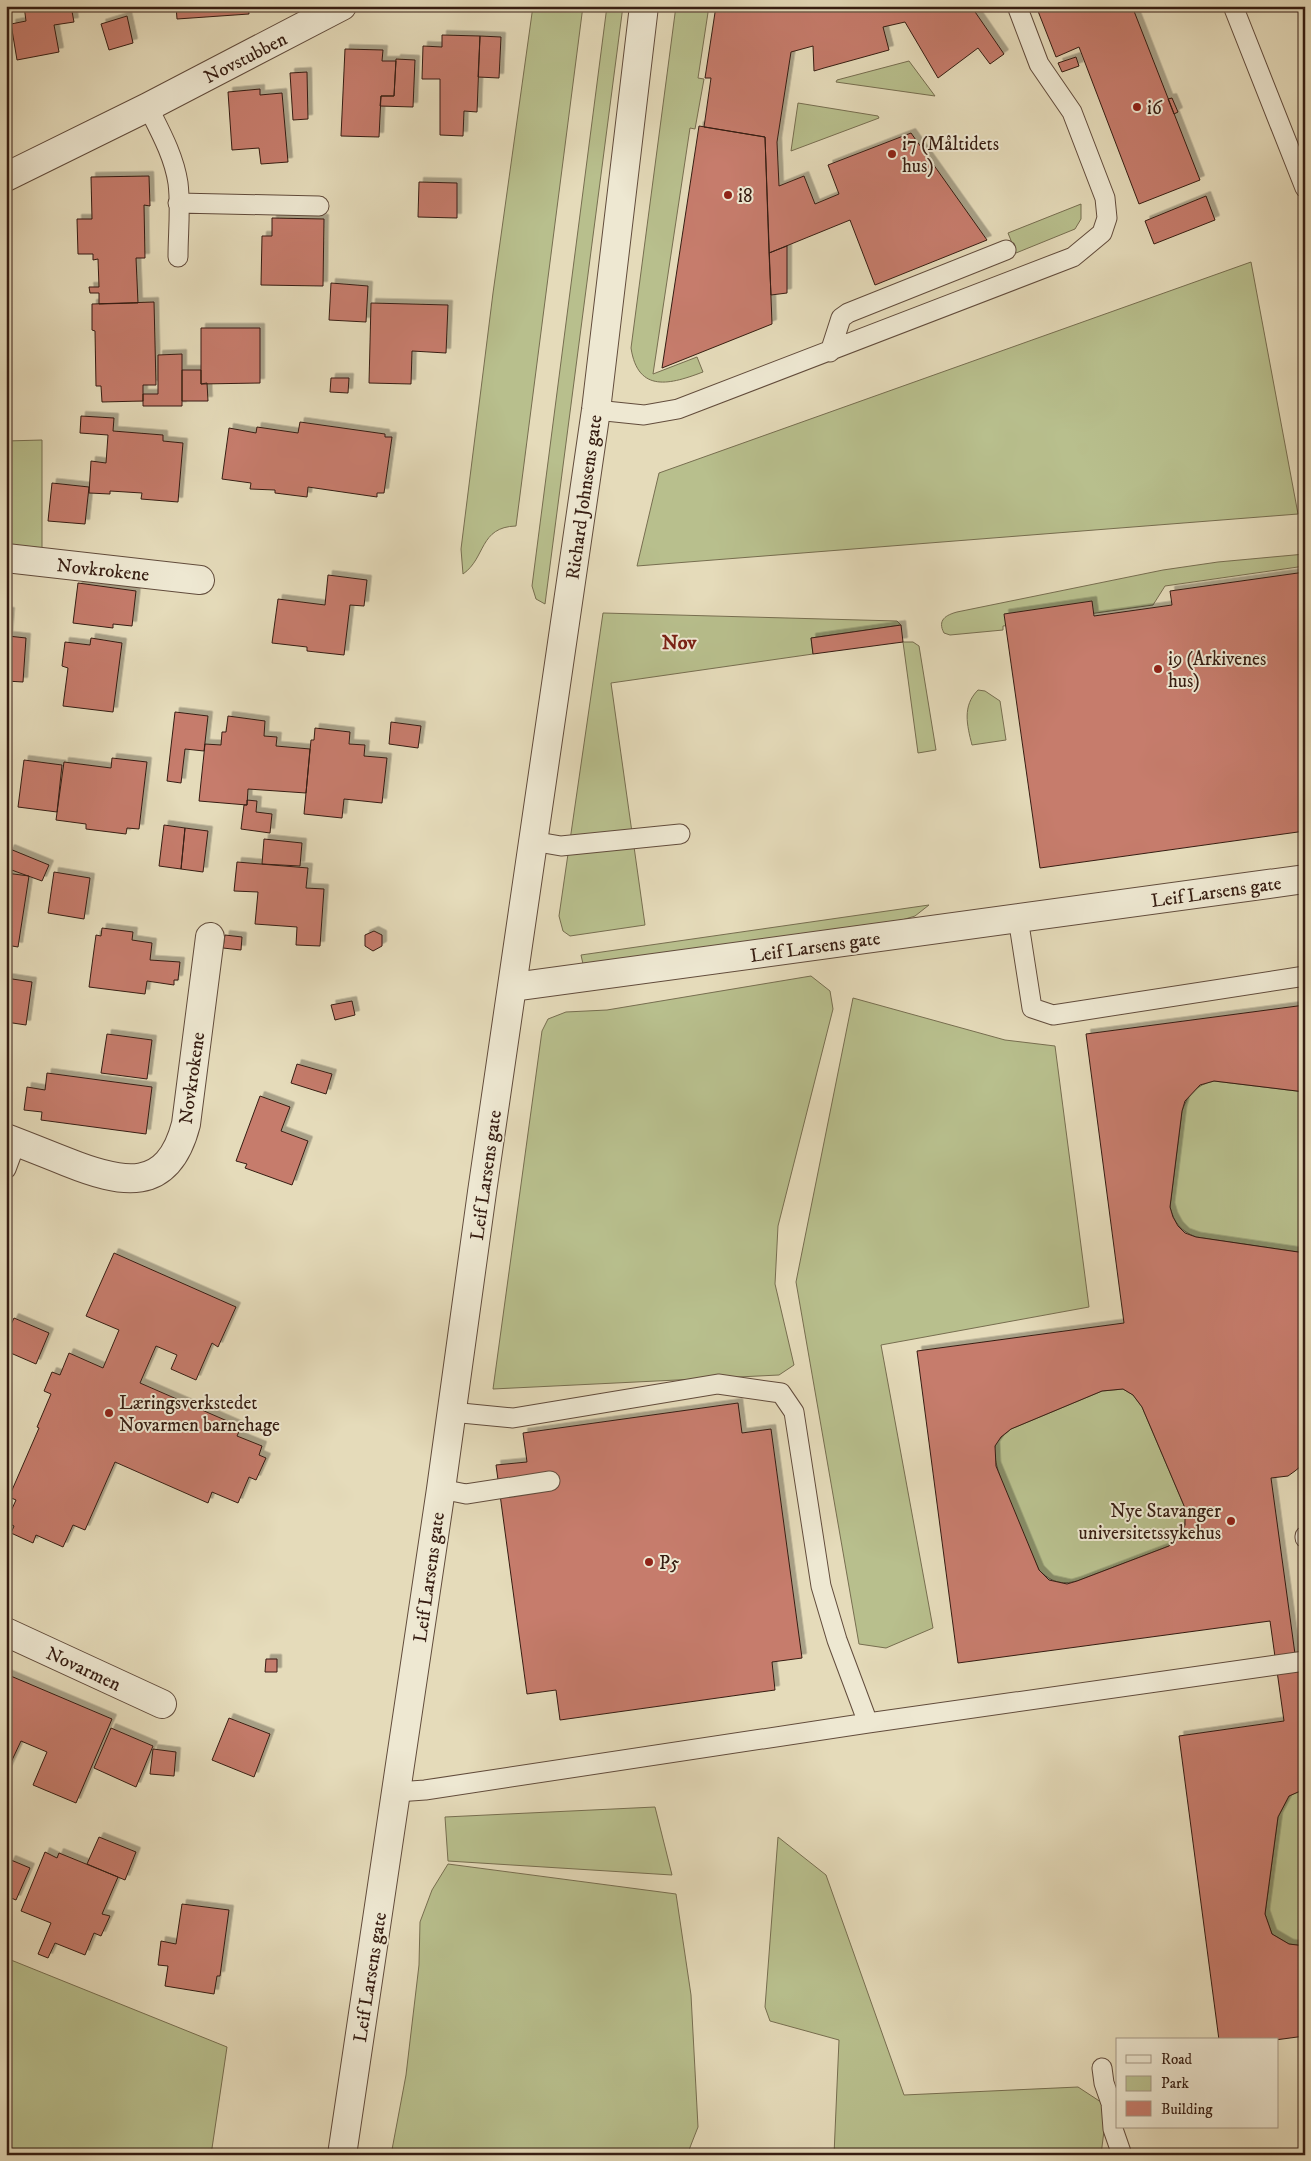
<svg xmlns="http://www.w3.org/2000/svg" width="1311" height="2161" font-family="'IM FELL DW Pica',serif">
<defs>
<filter id="shadow"><feDropShadow dx="4.5" dy="-4.5" stdDeviation="0" flood-color="#0004"/></filter>
</defs>
<rect width="100%" height="100%" fill="#e5dbba"/>
<filter id="stains"><feTurbulence type="fractalNoise" baseFrequency=".004" numOctaves="4"/><feColorMatrix values="0 0 0 0 .2 0 0 0 0 .09 0 0 0 0 .02 0 0 0 .5 -.17"/></filter>
<radialGradient id="worn" r=".72"><stop offset=".6" stop-color="#630" stop-opacity="0"/><stop offset="1" stop-color="#630" stop-opacity=".3"/></radialGradient>
<path fill="#b8bf8d" stroke="#776e50" d="M533,6H583L516,526C479,527 486,558 463,574L461,549L493,293Z
M607,6H623L545,604L536,599L532,586Z
M676,6H709L698,78L704,79L695,129L690,128L653,374L697,357L703,372C671,384 638,394 631,348Z
M909,61L935,96L836,82L837,80Z
M798,103L878,116L879,118L791,151Z
M1081,204V219L1075,229L1016,253L1008,233Z
M1251,262L1298,514L637,566L659,473Z
M42,440V548L6,544L8,501L6,441Z
M1305,554V566L1165,586L1153,605L1003,626V630L950,635L944,633C937,620 946,615 957,612L1163,570L1218,562Z
M603,613L897,621L901,625L811,638L813,654L611,683L645,925L570,936L563,931L559,916Z
M903,642H913L919,646L936,750L918,753Z
M978,690L985,691L1000,701L1006,740L972,745C967,725 962,706 978,690Z
M929,905L915,916L902,920L583,964L581,955Z
M811,976L830,991L833,1009L778,1226L775,1284L794,1365L779,1375L493,1389L542,1031L548,1019L566,1012L607,1010Z
M853,998L1005,1040L1055,1046L1089,1307L881,1345L933,1628L886,1648L859,1644L796,1282Z
M1214,1081L1305,1092V1253L1196,1237C1181,1231 1174,1223 1170,1207L1182,1111C1188,1094 1196,1085 1214,1081Z
M1123,1389L1133,1395L1142,1407L1185,1508C1188,1525 1181,1535 1169,1546L1077,1581C1061,1585 1051,1582 1039,1570C1030,1548 989,1465 995,1446C998,1438 1006,1434 1011,1429L1102,1391Z
M1305,1789V1946L1289,1944L1272,1934L1265,1914L1278,1817L1289,1796Z
M655,1807L672,1875L448,1861L445,1817Z
M778,1837L826,1875L904,2095L1078,2087L1107,2106L1101,2155H834L839,2040L770,2021L765,2007Z
M448,1864L676,1894L691,1995L698,2127L687,2155H391L406,2075L419,1965L420,1922L432,1890Z
M6,1958L227,2047L211,2155H6Z"/>
<path fill="#c67c6c" stroke="#361d12" fill-rule="evenodd" filter="url(#shadow)" d="M24,6H71L74,22L54,25L59,52L17,60L11,24L26,21Z
M176,6H248L249,14L177,19Z
M716,6H971L1004,54L990,64L978,48L938,78L905,22L883,27L889,50L824,68L814,71L813,46L791,52L777,142L779,186L804,176L815,204L839,194L828,165L911,133L987,240L875,285L850,220L769,253L765,137L704,127L711,78H705Z
M1036,6H1132L1200,180L1139,204L1079,47L1056,57Z
M127,16L133,43L109,50L101,24Z
M442,35L480,36L477,112L464,111L463,136L440,135V79H422L423,46L442,47Z
M480,36L501,37L499,78L478,77Z
M345,49L383,50L382,61H396L394,96H381L379,137L341,136Z
M1076,57L1079,66L1062,72L1058,63Z
M396,59L415,60L413,107L380,106L381,96H394Z
M307,72L308,119L293,120L290,73Z
M260,89V95L282,93L288,162L261,164L259,148L232,150L228,92Z
M1172,98L1178,112L1174,114L1168,99Z
M699,126L765,137L772,324L662,368Z
M149,176L150,206L144,205L145,258H136L138,303L99,304V293H90L89,287H99L98,259L93,260V254H78L77,219H92L91,177Z
M419,182L457,183V218L418,217Z
M1206,196L1215,220L1154,244L1145,221Z
M272,218L324,219L323,286L261,285L262,236H272Z
M787,246V293L771,295L769,253Z
M331,283L368,286L366,322L329,320Z
M154,302L156,385H143V401L102,402L101,386H96L95,331L92,330V304Z
M371,303L448,305L446,353L412,351L411,384L369,383Z
M201,328H260V383L201,384Z
M182,354V406H143V394H158V355Z
M182,370H201V384L207,383L208,401H182Z
M331,378H349L348,393L330,392Z
M81,416L114,418L113,431L163,435V441L183,443L178,502L141,499L142,493L110,491V494L89,493L91,461L106,463L108,435L80,433Z
M300,422L385,434V437H392L384,493H377V497L308,487L307,497L275,493V490L250,489L251,483L222,479L229,428L256,433L257,427L298,433Z
M52,483L89,487L85,524L48,521Z
M1305,572V831L1040,868L1004,614L1092,601L1094,616L1172,605L1170,591Z
M328,575L367,580L364,606L350,605L344,655L307,651V647L272,643L278,599L325,605Z
M78,583L136,591L132,626L113,624V628L73,623Z
M6,612H10L6,662Z
M901,625L903,642L813,654L811,638Z
M8,636L26,638L23,682L6,681Z
M91,638L122,643L113,712L63,706L68,668L62,666L65,642L90,645Z
M175,712L208,716L204,751L185,749L181,783L167,781Z
M228,716L265,721L264,736L277,737L276,746L310,749L306,793L248,789L247,805L199,801L205,744L221,745L222,732H226Z
M391,722L421,726L418,748L389,744Z
M315,728L350,732L349,744L365,745L364,756L387,758L382,803L344,799L342,818L304,814L311,740H314Z
M112,758L147,762L139,829L127,828L126,834L86,829V824L56,820L64,762L111,768Z
M24,760L62,765L57,812L18,807Z
M247,800L257,801L256,812L272,814L270,833L241,829L244,805H247Z
M164,825L185,828L181,869L159,866Z
M185,828L208,831L203,872L181,869Z
M264,839L302,843L300,866L262,864Z
M10,849L49,865L42,881L6,868V858Z
M237,862L308,868L306,888L324,889L320,946L296,945L297,927L255,924L258,892L234,891Z
M54,872L90,878L84,919L48,913Z
M6,873L29,876L18,947L6,945Z
M102,928L133,932L132,940L152,943L150,960L180,962L178,980H174V985L147,981L145,994L89,987L96,935L101,936Z
M374,931L382,935V946L373,951L365,946V935Z
M225,935L242,937L241,950L223,948Z
M6,978L32,982L26,1025L6,1022Z
M352,1001L355,1015L335,1020L331,1005Z
M1305,1005V1092L1214,1081L1200,1085L1185,1101L1182,1111L1170,1207L1173,1217L1178,1226L1185,1233L1196,1237L1305,1253V1452L1301,1466L1295,1471L1288,1476L1271,1478L1295,1654L1305,1672V1789L1289,1796L1278,1817L1265,1914L1272,1934L1289,1944L1305,1946V2036L1275,2040H1219L1179,1736L1284,1721L1270,1621L958,1663L917,1351L1124,1323L1086,1034ZM1123,1389L1133,1395L1142,1407L1185,1508V1525L1179,1537L1169,1546L1077,1581L1067,1584L1049,1580L1039,1570L996,1466L995,1446L1001,1437L1011,1429L1102,1391Z
M107,1034L152,1040L147,1079L101,1073Z
M297,1064L332,1074L326,1094L291,1083Z
M47,1073L152,1087L146,1134L41,1120L42,1112L24,1110L27,1087L45,1090Z
M260,1096L290,1107L281,1131L308,1141L292,1185L245,1168L247,1164L236,1161Z
M114,1253L236,1307L218,1347L212,1343L196,1380L171,1369L177,1355L156,1346L140,1383L241,1427L237,1436L262,1446L259,1455L266,1458L256,1480L249,1477L238,1503L212,1492L208,1503L115,1462L85,1530L73,1525L63,1547L36,1535L33,1543L11,1533L14,1526L6,1522L16,1500L9,1497L39,1428L37,1427L51,1394L44,1391L52,1372L60,1375L69,1353L103,1368L119,1330L86,1316Z
M14,1318L49,1333L36,1364L6,1351V1335Z
M738,1403L742,1433L771,1429L802,1658L772,1662L775,1690L560,1720L556,1690L527,1694L496,1465L527,1462L523,1433Z
M266,1659H277V1672H265Z
M6,1674L112,1719L76,1803L33,1785L47,1752L21,1741L6,1773Z
M229,1718L270,1734L254,1777L212,1760Z
M111,1728L153,1746L136,1787L94,1768Z
M153,1749L176,1752L174,1776L150,1774Z
M99,1837L136,1852L125,1880L87,1864Z
M45,1852L57,1858L59,1853L118,1877L102,1914L110,1916L101,1936L94,1933L85,1955L55,1943L48,1958L38,1954L51,1923L21,1911Z
M11,1860L30,1868L16,1900L6,1896V1870Z
M182,1904L229,1910L220,1976H217L214,1994L165,1986L168,1966L158,1965L161,1941L176,1944Z"/>
<g fill="none" stroke-linecap="round" stroke-linejoin="round">
<defs>
<path id="lane" d="M1233,6L1305,188
M148,107C160,131 174,156 178,183C181,207 178,233 178,257
M178,203L319,206
M830,352L841,318L848,313L1006,250
M596,410L644,415L678,409L1073,257L1102,233L1107,218L1105,198L1072,112L1039,64L1017,6
M532,841L561,846L680,834
M1018,918L1032,1008L1053,1015L1305,976
M6,1169L16,1142
M451,1412L513,1418L718,1384L781,1393L794,1412L821,1586L837,1640L868,1723
M441,1489L466,1494L550,1481
M1305,1536V1538
M397,1792L425,1790L868,1723L1305,1661
M1102,2068L1104,2083L1111,2103L1113,2129L1122,2155"/>
<path id="street" d="M6,177L148,107L342,6
M6,558L200,580
M513,987L1305,879
M6,1138C27,1146 47,1154 67,1162C122,1184 168,1194 186,1124L210,937
M6,1632L162,1704
M342,2155L441,1489L482,1192L596,410L644,6"/>
</defs>
<use href="#lane" stroke="#624c3c" stroke-width="21"/>
<use href="#street" stroke="#624c3c" stroke-width="30"/>
<use href="#lane" stroke="#eee8d2" stroke-width="19"/>
<use href="#street" stroke="#eee8d2" stroke-width="28"/>
</g>
<g fill="#8f2418" stroke="#eee8d2" stroke-width="2">
<circle cx="1137" cy="107" r="5"/>
<circle cx="892" cy="154" r="5"/>
<circle cx="728" cy="195" r="5"/>
<circle cx="1158" cy="669" r="5"/>
<circle cx="109" cy="1413" r="5"/>
<circle cx="1231" cy="1521" r="5"/>
<circle cx="649" cy="1562" r="5"/>
</g>
<g text-anchor="middle" stroke-width="4" stroke-linejoin="round" paint-order="stroke">
<g font-size="19" fill="#361d12" stroke="#eee8d2">
<text transform="translate(245 57) rotate(-27)" y="7">Novstubben</text>
<text transform="translate(583 497) rotate(-82)" y="7">Richard Johnsens gate</text>
<text transform="translate(103 569) rotate(6)" y="7">Novkrokene</text>
<text transform="translate(1216 891) rotate(-8)" y="7">Leif Larsens gate</text>
<text transform="translate(815 946) rotate(-8)" y="7">Leif Larsens gate</text>
<text transform="translate(191 1078) rotate(-82)" y="7">Novkrokene</text>
<text transform="translate(485 1175) rotate(-82)" y="7">Leif Larsens gate</text>
<text transform="translate(428 1577) rotate(-82)" y="7">Leif Larsens gate</text>
<text transform="translate(84 1668) rotate(25)" y="7">Novarmen</text>
<text transform="translate(369 1977) rotate(-81)" y="7">Leif Larsens gate</text>
</g>
<g font-size="19" fill="#361d12" stroke="#eee8d2" text-anchor="start">
<text x="1147" y="114">i6</text>
<text x="902" y="150">i7 (Måltidets<tspan x="902" dy="22">hus)</tspan></text>
<text x="738" y="202">i8</text>
<text x="1168" y="665">i9 (Arkivenes<tspan x="1168" dy="22">hus)</tspan></text>
<text x="119" y="1409">Læringsverkstedet<tspan x="119" dy="22">Novarmen barnehage</tspan></text>
<text x="1221" y="1517" text-anchor="end">Nye Stavanger<tspan x="1221" dy="22">universitetssykehus</tspan></text>
<text x="659" y="1569">P5</text>
</g>
<g font-size="20" font-weight="bold" fill="#7a1f14" stroke="#eee8d2">
<text x="679" y="649">Nov</text>
</g>
</g>
<rect width="1311" height="2161" fill="none" stroke="#e5dbba" stroke-width="25"/>
<rect x="8" y="8" width="1296" height="2146" fill="none" stroke="#361d12" stroke-width="2.5"/>
<rect x="12" y="12" width="1286" height="2136" fill="none" stroke="#361d12"/>
<rect x="1116" y="2038" width="162" height="90" fill="#eee8d2" stroke="#a49785"/>
<rect x="1126" y="2055" width="25" height="8" fill="#eee8d2" stroke="#a49785"/>
<text x="1161" y="2064" font-size="15" fill="#361d12">Road</text>
<rect x="1126" y="2076" width="25" height="15" fill="#b8bf8d" stroke="#a49785"/>
<text x="1161" y="2088" font-size="15" fill="#361d12">Park</text>
<rect x="1126" y="2101" width="25" height="15" fill="#c67c6c" stroke="#a49785"/>
<text x="1161" y="2114" font-size="15" fill="#361d12">Building</text>
<rect width="100%" height="100%" filter="url(#stains)"/>
<rect width="100%" height="100%" fill="url(#worn)"/>
</svg>
